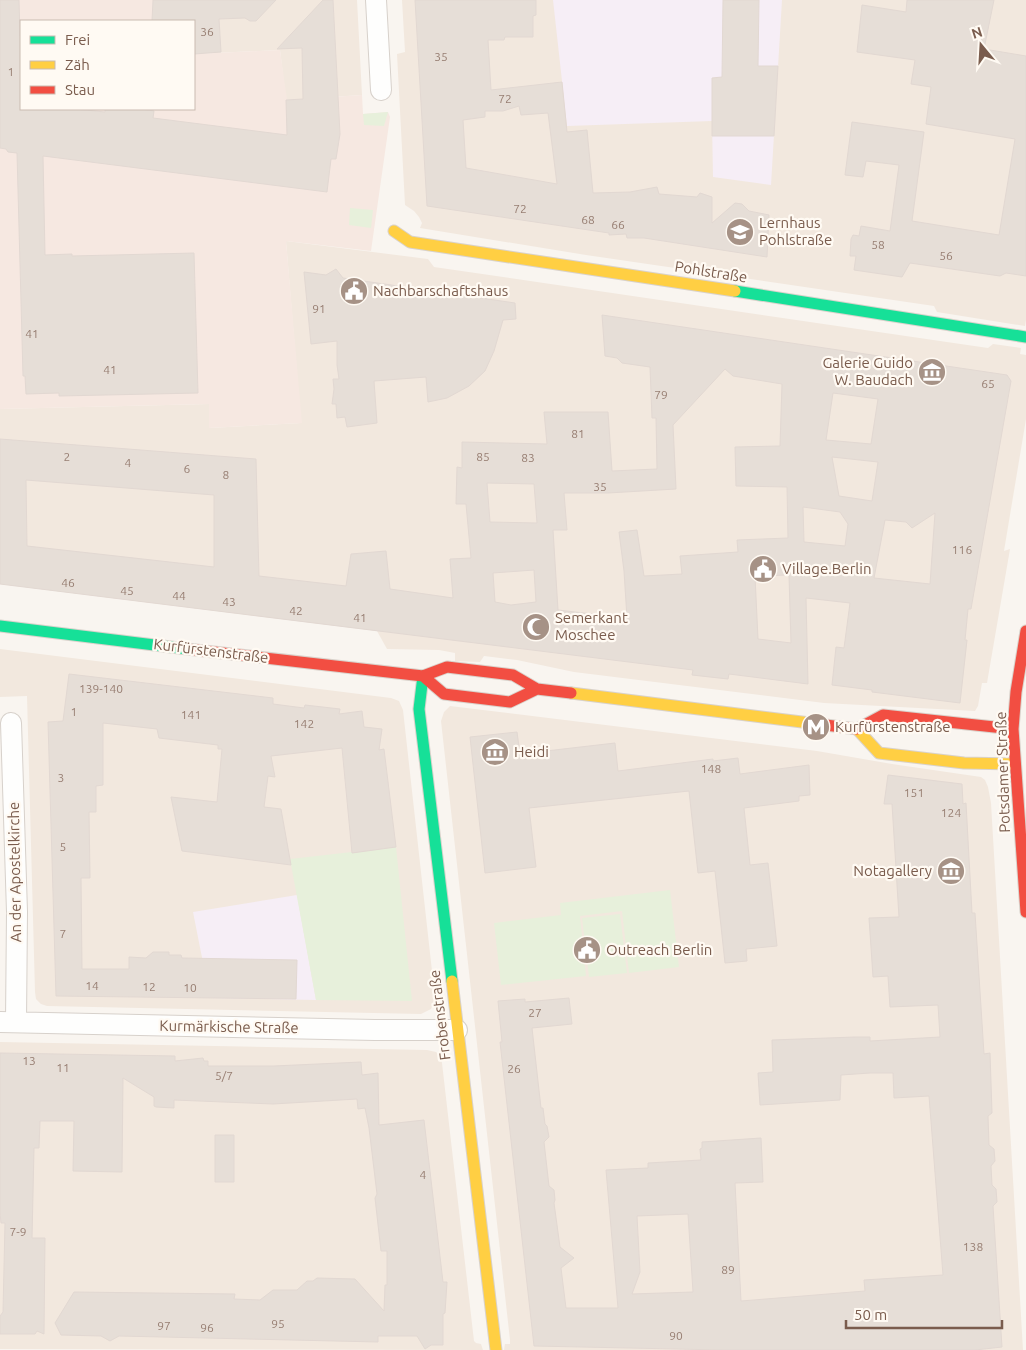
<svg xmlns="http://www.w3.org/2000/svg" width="1026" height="1350" font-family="Ubuntu,sans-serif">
<rect width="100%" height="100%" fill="#f9f5f0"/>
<path fill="#f2e8de" d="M153,0H357L362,95L286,100L280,50L194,54V21H152Z
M402,0H1026V320L1025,326L937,312L934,306L586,255L420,228L422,223L419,217L414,211L405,205L397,54L405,52Z
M286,241L428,259L434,267L988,348L993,344L1021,348L1020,354L1026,355V419L1004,551L1010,549L987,683H982L978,706L975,711L824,703L574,672L517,660L484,656L480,662L455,661V653L439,650L387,649L377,631L0,584V409L209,404V428L301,423Z
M0,649L391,698L399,701L403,710L435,998L431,1009L421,1014L47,1006L41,1004L36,999L35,992L27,696L0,697Z
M450,706L817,751L892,764L981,777L985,780L988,787L991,803L1023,1350H504L505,1344H510V1340L441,721L444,712Z
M0,1042L427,1050L436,1052L440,1056L442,1063L474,1341L476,1343L481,1344L483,1350L0,1349Z"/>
<path fill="#f6e8e1" d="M0,0H153L152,21H21V109H194V54L280,50L287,100L362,95L363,114L388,112L390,117L371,251L286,241L302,423L209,428V404L0,409Z"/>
<path fill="#f6eef6" d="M553,0H782L771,185L713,177L712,121L567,126Z
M297,895L316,1000L210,998L193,912Z"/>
<path fill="#e7f0db" d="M388,112L384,126L364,125L363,114Z
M350,208L373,210L371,228L349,225Z
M396,847L412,1001L316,1000L290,859Z
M670,890L679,967L629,973L622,911L580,916L586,976L501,985L494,923L561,915L560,903Z
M620,914L627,973L589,977L582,918Z"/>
<path fill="#e6ded7" stroke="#e2d8d2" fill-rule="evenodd" d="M0,0H19L20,36H21V109H76L105,112V109H142L154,111L153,118L287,135L286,100L303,99L302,48L277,49L323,0H333L340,134L336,159H331L327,192L43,156L45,255L72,254V256L194,253L198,393L59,396V393L26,394L25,376H23L17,153L8,152L6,149L0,148Z
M153,0H276L256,21H250L245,18L219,19L221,52L194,54V21H152Z
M415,0H536V15L533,16V37H505L504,40H488L491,90L562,82L567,132L587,130L593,193L630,192L657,187L659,194L697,197L700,193L712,197V223L735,203L742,204L749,211L769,215L767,257L644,238H627L626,234L609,235V233L427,206ZM519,106L521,115L548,113L557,184L466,168L463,120L485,117V111H503Z
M723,0H759L758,66H778L774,136H712V78L722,77Z
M907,0H994L984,49L1026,56V276L1006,273L1000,276L910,263L902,277L854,270L856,256H850L851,239L853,235L859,236L861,226L890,231L899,165L866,161L863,177L845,175L852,122L924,132L912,221L999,235L1015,139L926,124L931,87L911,84L915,60L857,52L862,5L906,12Z
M336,269L343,278L515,303L516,319L503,320L494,351L485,371L469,386L447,398L428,402L426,377L374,381L377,423L347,427L345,417L337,418L336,404H332L334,389L333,379H339L337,365V341L311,344L304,272L326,275Z
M602,315L1007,375L1011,381L971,609H968L965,640H967L960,703L872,692V690L832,685L836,647L844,648L850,603L806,598L808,684L729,674L728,679L692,675L693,670L0,584V439L256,459L259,576L346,586L351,554L386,551L390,589L453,598L450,559L471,558L466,504H456L457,467L462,468V442L547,444L544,412H608L612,471L657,469L656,418H652L650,367L622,363L617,358L605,356ZM725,369L733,376L782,384L780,446L735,447L736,486L787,487L788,538L737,540L738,552L680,556L682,574L644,576L637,530L619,532L624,571L627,618L558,610L553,530H567L564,493H608L676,489L673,425ZM833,393L878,399L871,444L826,440ZM832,457L878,462L872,501L839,496ZM26,480L214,495V567L27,546ZM487,483L534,484L537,523L490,522ZM803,507L840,512L848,524L845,546L804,542ZM935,513L930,584L874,578L885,520L906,522L912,528ZM534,570L536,602L511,605L495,602L493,573ZM789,575L791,643L758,639L755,576Z
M69,674L273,698V704L304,708L305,705L340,709L339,714L362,711L364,727L382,729L379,750L384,749L396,847L352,853L342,748L271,756L275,777L268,776L264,807L281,809L291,865L182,851L171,797L217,802L222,749H218V745L159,738L157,729L103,723V785L96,786V812H89L90,878H81L82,969H129V957L146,958L153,952H169V955H181L182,958L297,960L296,999L56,996L48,722L63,721Z
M517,732L520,754L615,743L618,771L713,759V761L738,758L740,774L809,765L810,795L799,796V801L744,808L750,865L768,863L777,946L746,949L747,961L725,963L715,871L698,873L689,791L529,808L536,867L485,873L470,737Z
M888,775L962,784L963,804L966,803L972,913H975L984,1054L990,1053L992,1113L988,1116L989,1145L994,1149L995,1161L991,1166L992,1185L996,1189L997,1202L993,1206L1002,1347L975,1350H723L534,1346L500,1042H502L498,1001L525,999V1002L569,998L572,1024L532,1028L541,1108H543L545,1124L547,1126L549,1137L544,1142L549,1186L554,1190L555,1200L554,1203L560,1247L574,1258L561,1268L566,1308H618L606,1170L648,1168V1163L701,1160L700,1149L702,1148V1142L761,1138L763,1182L735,1183L741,1301L865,1291L864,1280L943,1275L929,1096L894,1098L893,1073H870L841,1075L840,1100L760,1105L758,1073L773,1072L772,1040L855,1037H870V1041L940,1037L938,1005L890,1007L888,976L873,977L869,918L899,917L892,804H884ZM688,1214L693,1292L632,1294L640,1272L637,1216Z
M0,1053L175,1056V1061L203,1058L204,1061H208V1066H274L361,1062L362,1075L378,1073L379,1125L424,1120L443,1282H447L445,1313L443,1314V1345H431L425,1349L417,1336H378V1342L119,1336L110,1341L101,1336L61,1335L55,1323L74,1292L235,1294L234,1299L260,1300L273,1290H297L307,1281H313L317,1278L355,1279L384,1311L385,1285H387V1251H381L375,1198L377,1194L369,1128L365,1108L358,1109L357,1099L273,1104L174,1100V1108L156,1107L154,1106V1097L123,1078L122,1172L73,1171L74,1121H40L39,1148H34L32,1238H45L44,1334L37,1331L35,1334H0V1316L3,1312L5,1223H1L0,1213Z
M215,1135H234V1182H215Z"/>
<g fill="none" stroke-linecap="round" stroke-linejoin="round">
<defs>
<path id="street" d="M376,0L381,90
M11,723L17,912L16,1022
M0,1022L375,1030H457"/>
<path id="fast" d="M735,291L1026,337
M0,626L187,649
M423,676L419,709L452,981"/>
<path id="slow" d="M394,231L410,242L735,291
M571,693L818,724
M857,729L879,753L964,763L1015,764
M452,981L496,1350"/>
<path id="jam" d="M1026,631L1016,692L1013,729L1026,912
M187,649L423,676L447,667L513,675L537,689L571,693
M423,676L444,694L510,702L537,689
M818,724L857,729L883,715L1013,729"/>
</defs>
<use href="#street" stroke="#d7d1cb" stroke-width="22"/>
<use href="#fast" stroke="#d9d2cb" stroke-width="13"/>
<use href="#slow" stroke="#d9d2cb" stroke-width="13"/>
<use href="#jam" stroke="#d9d2cb" stroke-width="13"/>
<use href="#street" stroke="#fefefd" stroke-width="20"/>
<use href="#fast" stroke="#16e098" stroke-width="11"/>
<use href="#slow" stroke="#ffcf43" stroke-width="11"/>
<use href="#jam" stroke="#f24e42" stroke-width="11"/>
</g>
<defs>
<symbol id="university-disc" viewBox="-11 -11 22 22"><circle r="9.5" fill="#a69286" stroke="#fffaf3"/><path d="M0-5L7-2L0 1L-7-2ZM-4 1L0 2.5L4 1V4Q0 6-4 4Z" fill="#fff"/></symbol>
<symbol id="civic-disc" viewBox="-11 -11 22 22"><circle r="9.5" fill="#a69286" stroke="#fffaf3"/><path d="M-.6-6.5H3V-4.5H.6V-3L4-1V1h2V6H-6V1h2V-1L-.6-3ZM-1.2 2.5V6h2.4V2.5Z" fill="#fff"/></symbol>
<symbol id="museum-disc" viewBox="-11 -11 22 22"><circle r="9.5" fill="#a69286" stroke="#fffaf3"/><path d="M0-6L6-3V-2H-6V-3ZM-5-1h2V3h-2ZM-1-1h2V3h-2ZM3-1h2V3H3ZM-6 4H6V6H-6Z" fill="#fff"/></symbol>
<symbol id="mosque-disc" viewBox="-11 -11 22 22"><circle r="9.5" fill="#a69286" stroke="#fffaf3"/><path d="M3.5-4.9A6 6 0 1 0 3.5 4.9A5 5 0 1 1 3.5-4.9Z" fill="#fff"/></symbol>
<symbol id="metro-disc" viewBox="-11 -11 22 22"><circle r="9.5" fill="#a69286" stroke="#fffaf3"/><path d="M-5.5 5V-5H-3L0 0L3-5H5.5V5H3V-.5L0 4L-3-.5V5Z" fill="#fff"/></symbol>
</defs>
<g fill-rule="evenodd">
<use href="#university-disc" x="724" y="216" width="32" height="32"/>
<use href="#civic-disc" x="338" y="275" width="32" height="32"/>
<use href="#museum-disc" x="916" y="356" width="32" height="32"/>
<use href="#civic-disc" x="747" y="553" width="32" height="32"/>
<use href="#mosque-disc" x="520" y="611" width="32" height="32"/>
<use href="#metro-disc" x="800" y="711" width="32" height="32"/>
<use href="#museum-disc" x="479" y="736" width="32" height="32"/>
<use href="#museum-disc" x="935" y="855" width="32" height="32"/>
<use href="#civic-disc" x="571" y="934" width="32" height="32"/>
</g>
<g text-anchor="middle" stroke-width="4.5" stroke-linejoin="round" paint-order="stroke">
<g font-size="12" fill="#977e72">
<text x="207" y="36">36</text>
<text x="441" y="61">35</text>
<text x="11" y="76">1</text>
<text x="505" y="103">72</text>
<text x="520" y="213">72</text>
<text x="588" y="224">68</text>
<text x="618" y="229">66</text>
<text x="878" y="249">58</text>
<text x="946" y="260">56</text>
<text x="319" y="313">91</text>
<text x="32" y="338">41</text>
<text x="110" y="374">41</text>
<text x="988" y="388">65</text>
<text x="661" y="399">79</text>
<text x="578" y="438">81</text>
<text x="67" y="461">2</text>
<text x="483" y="461">85</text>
<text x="528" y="462">83</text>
<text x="128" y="467">4</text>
<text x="187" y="473">6</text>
<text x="226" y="479">8</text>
<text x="600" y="491">35</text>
<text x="962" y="554">116</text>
<text x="68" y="587">46</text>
<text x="127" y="595">45</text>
<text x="179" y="600">44</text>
<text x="229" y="606">43</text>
<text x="296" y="615">42</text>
<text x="360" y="622">41</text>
<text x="101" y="693">139-140</text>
<text x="74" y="716">1</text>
<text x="191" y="719">141</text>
<text x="304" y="728">142</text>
<text x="711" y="773">148</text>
<text x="61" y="782">3</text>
<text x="914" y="797">151</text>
<text x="951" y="817">124</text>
<text x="63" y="851">5</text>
<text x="63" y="938">7</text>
<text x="92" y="990">14</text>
<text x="149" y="991">12</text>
<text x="190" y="992">10</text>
<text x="535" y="1017">27</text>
<text x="29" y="1065">13</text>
<text x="63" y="1072">11</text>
<text x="514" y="1073">26</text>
<text x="224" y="1080">5/7</text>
<text x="423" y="1179">4</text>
<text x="18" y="1236">7-9</text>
<text x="973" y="1251">138</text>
<text x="728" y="1274">89</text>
<text x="278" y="1328">95</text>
<text x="164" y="1330">97</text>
<text x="207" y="1332">96</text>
<text x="676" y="1340">90</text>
</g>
<g font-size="15" fill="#7a5c4d" stroke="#fffaf3" text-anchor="start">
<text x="759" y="228">Lernhaus<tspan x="759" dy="17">Pohlstraße</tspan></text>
<text x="373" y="296">Nachbarschaftshaus</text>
<text x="913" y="368" text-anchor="end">Galerie Guido<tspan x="913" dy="17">W. Baudach</tspan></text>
<text x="782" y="574">Village.Berlin</text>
<text x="555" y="623">Semerkant<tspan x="555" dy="17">Moschee</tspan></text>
<text x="835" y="732">Kurfürstenstraße</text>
<text x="514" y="757">Heidi</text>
<text x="932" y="876" text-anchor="end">Notagallery</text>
<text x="606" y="955">Outreach Berlin</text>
</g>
<g font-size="15" fill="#7a5c4d" stroke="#fffaf3">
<text transform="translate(711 272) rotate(9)" y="5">Pohlstraße</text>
<text transform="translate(211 651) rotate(7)" y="5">Kurfürstenstraße</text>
<text transform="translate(1003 772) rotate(-92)" y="5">Potsdamer Straße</text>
<text transform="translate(15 872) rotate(-91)" y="5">An der Apostelkirche</text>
<text transform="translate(440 1015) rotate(-97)" y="5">Frobenstraße</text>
<text transform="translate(229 1027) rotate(1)" y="5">Kurmärkische Straße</text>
</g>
</g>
<rect x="20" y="20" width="175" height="90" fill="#fffaf3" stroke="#cabbb1"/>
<rect x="30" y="36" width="25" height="8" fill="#16e098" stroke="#cabbb1"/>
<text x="65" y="45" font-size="15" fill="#7a5c4d">Frei</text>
<rect x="30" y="61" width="25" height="8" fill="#ffcf43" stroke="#cabbb1"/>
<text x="65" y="70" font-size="15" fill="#7a5c4d">Zäh</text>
<rect x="30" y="86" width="25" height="8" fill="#f24e42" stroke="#cabbb1"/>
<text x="65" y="95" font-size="15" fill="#7a5c4d">Stau</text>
<g transform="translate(981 45) rotate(342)" stroke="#fffaf3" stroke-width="4" paint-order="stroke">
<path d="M0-4L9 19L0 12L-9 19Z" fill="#7a5c4d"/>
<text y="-8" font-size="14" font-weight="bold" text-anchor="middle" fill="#7a5c4d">N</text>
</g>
<path d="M846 1320v8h156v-8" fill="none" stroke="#7a5c4d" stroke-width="2.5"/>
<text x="854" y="1320" font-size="15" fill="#7a5c4d" stroke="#fffaf3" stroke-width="4" paint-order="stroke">50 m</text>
</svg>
